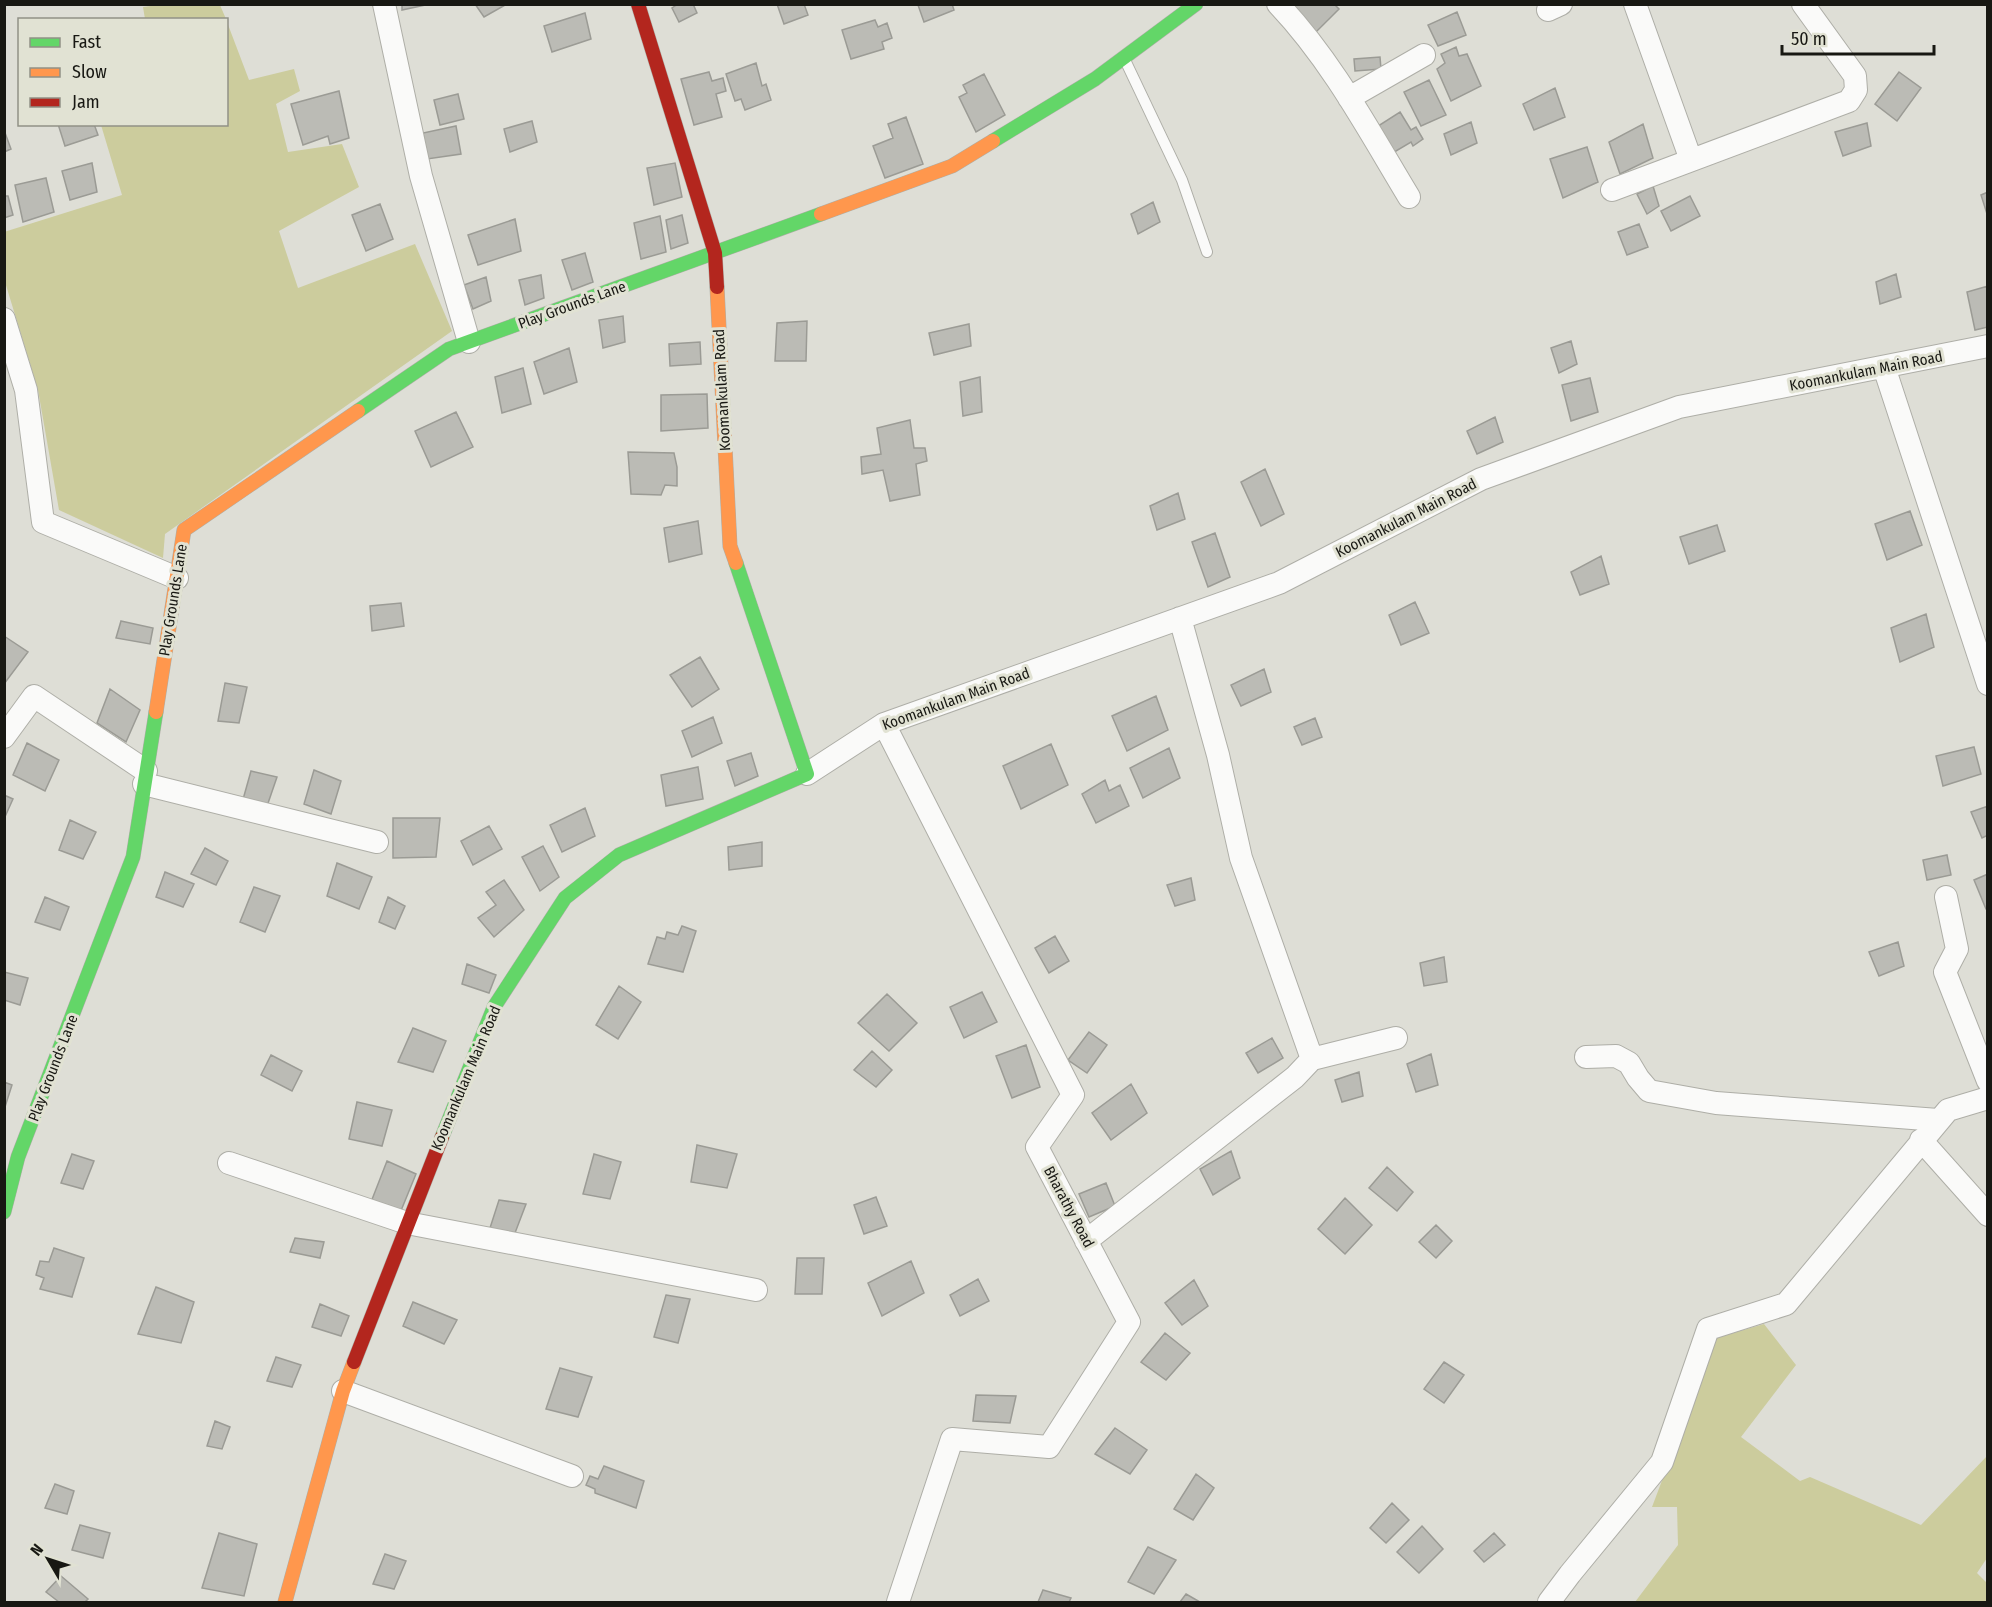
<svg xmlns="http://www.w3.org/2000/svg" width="1992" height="1607" font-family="'Fira Sans Condensed',sans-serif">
<rect width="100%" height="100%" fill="#deded6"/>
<path fill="#cccc9d" d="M165,4L220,5L226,19H145L143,7Z
M227,22L249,80L294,69L300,91L276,104L288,152L342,144L359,187L279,231L298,288L415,244L452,331L165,534L163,558L59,510L38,390L5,282L4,232L122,195L101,125L226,124Z
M1764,1324L1796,1365L1741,1437L1800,1481L1810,1477L1921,1525L1987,1456V1558L1977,1573L1987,1583V1602H1635L1678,1545L1677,1507H1652L1716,1338Z"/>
<path fill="#bbbbb5" stroke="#9b9b95" stroke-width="1.5" d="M402,4H430L402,10Z
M475,4H507L484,17Z
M678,4H693L697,13L679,22L672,8Z
M777,4H804L808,15L784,24Z
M952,4L954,10L924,22L918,5Z
M1291,4H1334L1339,9L1315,33Z
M1457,12L1466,35L1438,46L1428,25Z
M585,13L591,39L552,52L544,26Z
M875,20L878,27L887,23L892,38L882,42L884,49L851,59L842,30Z
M1456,47L1459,56L1467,54L1481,86L1451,101L1437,69L1445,63L1441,54Z
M1380,57L1381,69L1355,71L1354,59Z
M756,63L762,86L766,84L771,100L745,110L741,99L735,101L726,74Z
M709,72L712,81L723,78L726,91L716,94L722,117L694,125L681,79Z
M1899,72L1921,88L1897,121L1875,104Z
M984,74L1005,115L976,132L959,97L967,93L963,85Z
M1429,80L1446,115L1421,126L1404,92Z
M1555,88L1565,117L1534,130L1523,104Z
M339,91L349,138L330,144L328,136L303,145L291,104Z
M458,94L464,119L440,125L434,100Z
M1400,112L1411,130L1416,127L1423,139L1413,146L1411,142L1391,154L1375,128Z
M906,117L923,164L885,178L873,146L893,138L888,124Z
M532,121L537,142L510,152L504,129Z
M1471,122L1477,143L1451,155L1444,134Z
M1867,123L1871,146L1843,156L1835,132Z
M58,124H94L98,135L65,146Z
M1643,124L1653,158L1620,174L1609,142Z
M456,126L461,154L427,159L423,133Z
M4,130L11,149L4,152Z
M1587,147L1598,182L1563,198L1550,159Z
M92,163L97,192L70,200L62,171Z
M675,163L682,197L654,205L647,168Z
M46,178L54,212L23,222L15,185Z
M1653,186L1659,206L1647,214L1637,194Z
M1988,192V217L1981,195Z
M4,196H8L13,215L4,218Z
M1690,196L1700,216L1671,231L1661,211Z
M1153,202L1160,222L1138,234L1131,214Z
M380,204L393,239L366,251L352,215Z
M682,215L688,243L671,249L666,220Z
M660,216L666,252L641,259L634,223Z
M515,219L521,251L478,265L468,235Z
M1639,224L1648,247L1627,255L1618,232Z
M585,253L593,282L572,290L562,260Z
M1896,274L1901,297L1880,304L1876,282Z
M541,275L544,298L525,305L519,280Z
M486,277L491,301L473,309L464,285Z
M1988,286V327L1975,330L1967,292Z
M623,316L625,342L603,348L599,320Z
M807,321L806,361H775L777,323Z
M969,324L971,346L934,355L929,333Z
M1571,341L1577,364L1559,373L1551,348Z
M700,342L701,364L670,366L669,344Z
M569,348L577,382L544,394L534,362Z
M523,368L531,404L502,413L495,377Z
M980,377L982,412L963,416L960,382Z
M1590,378L1598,412L1571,421L1562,385Z
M707,394L708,428L661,431V395Z
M456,412L473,447L431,467L415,431Z
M1495,417L1503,442L1477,454L1467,431Z
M910,420L914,448H925L927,461L916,464L920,495L890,501L883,470L862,474L861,457L881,454L877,428Z
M628,452L674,453L677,467V486L665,485L661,495L631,494Z
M1265,469L1284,514L1261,526L1241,482Z
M1178,493L1185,519L1157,530L1150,506Z
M1910,511L1922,545L1887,560L1875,524Z
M698,521L702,554L669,562L664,528Z
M1717,525L1725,551L1689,564L1680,537Z
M1215,533L1230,577L1208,587L1192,542Z
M1601,556L1609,584L1580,595L1571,572Z
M1415,602L1429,633L1401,645L1389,615Z
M401,603L404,626L372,631L370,606Z
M1926,614L1934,647L1900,662L1891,628Z
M121,621L153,628L150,644L116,638Z
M4,636L28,652L4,684Z
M700,657L719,689L692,707L670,675Z
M1264,669L1271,692L1241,706L1231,685Z
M225,683L247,687L239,723L218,721Z
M110,689L140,710L126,742L97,723Z
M1156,696L1168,730L1127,751L1112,716Z
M713,717L722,743L692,757L682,731Z
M1315,718L1322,737L1302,745L1294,727Z
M27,743L59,760L45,791L13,775Z
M1051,744L1068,785L1021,809L1003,766Z
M1974,747L1981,774L1943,786L1936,756Z
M1169,748L1180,778L1143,798L1130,768Z
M751,753L758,776L735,786L727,761Z
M698,767L703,799L666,806L661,775Z
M314,770L341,781L331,814L304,804Z
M251,771L277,777L266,809L242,803Z
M1105,780L1109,791L1120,785L1129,806L1096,823L1082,794Z
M4,795L13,799L4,819Z
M1988,806V835L1982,838L1971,812Z
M585,808L595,836L562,852L550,825Z
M393,818H440L436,857L393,858Z
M70,820L96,832L83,859L59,850Z
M489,826L502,849L473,865L461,841Z
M762,842V866L729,870L728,847Z
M543,846L559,877L540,891L522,857Z
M205,848L228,861L216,885L191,874Z
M1947,855L1951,875L1927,880L1923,860Z
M337,863L372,877L359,909L327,896Z
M165,872L194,884L183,907L156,897Z
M1988,874V909H1986L1974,880Z
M1191,878L1195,900L1175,906L1167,885Z
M504,880L524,910L494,937L478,918L496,905L486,892Z
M254,887L280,896L265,932L240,922Z
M45,897L69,907L60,930L35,922Z
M388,897L405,906L395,929L379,922Z
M682,926L696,931L683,972L648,964L657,937L665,939L667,932L678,935Z
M1055,936L1069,961L1049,973L1035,948Z
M1898,942L1904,966L1879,976L1869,952Z
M1444,957L1447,982L1424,986L1420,963Z
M467,964L496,975L489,993L462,984Z
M4,972L28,978L20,1005L4,1000Z
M619,986L641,1002L618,1039L596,1025Z
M982,992L997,1022L964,1038L950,1007Z
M887,994L917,1023L889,1051L858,1023Z
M413,1028L446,1041L433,1072L398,1062Z
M1089,1032L1107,1045L1087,1073L1068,1060Z
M1272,1038L1283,1058L1258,1073L1246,1053Z
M1026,1045L1040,1087L1012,1098L996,1056Z
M872,1051L892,1070L876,1087L854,1070Z
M1431,1054L1438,1085L1416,1092L1407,1064Z
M271,1055L302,1071L292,1091L261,1075Z
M1359,1072L1363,1096L1342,1102L1335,1080Z
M4,1082L12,1085L4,1110Z
M1131,1084L1147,1113L1111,1140L1092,1113Z
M357,1102L392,1110L382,1146L349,1139Z
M697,1145L737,1154L727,1188L691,1182Z
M1231,1151L1240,1178L1213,1195L1200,1169Z
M72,1154L94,1161L83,1189L61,1183Z
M594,1154L621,1162L610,1199L583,1194Z
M387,1161L416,1174L400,1213L371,1202Z
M1387,1167L1413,1192L1397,1211L1369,1188Z
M1106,1183L1115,1206L1089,1217L1079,1194Z
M876,1197L887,1226L864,1234L854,1205Z
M1345,1198L1372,1225L1345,1254L1318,1229Z
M499,1200L526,1204L515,1233L490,1228Z
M1436,1225L1452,1241L1436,1258L1419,1242Z
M295,1238L324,1242L320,1258L290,1252Z
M54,1248L84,1258L72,1297L40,1289L44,1278L36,1275L40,1261L49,1262Z
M797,1258H824L822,1294H795Z
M911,1261L924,1293L882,1316L868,1283Z
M978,1279L989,1301L960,1316L950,1295Z
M1194,1280L1208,1306L1182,1325L1165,1303Z
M156,1287L194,1302L181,1343L138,1334Z
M666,1295L690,1299L678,1343L654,1337Z
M413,1302L457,1320L444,1344L403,1326Z
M320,1304L349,1316L341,1336L312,1327Z
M1165,1333L1190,1353L1166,1380L1141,1362Z
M276,1357L301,1365L292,1387L267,1381Z
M1444,1362L1464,1375L1444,1403L1424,1389Z
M560,1368L592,1377L578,1417L546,1409Z
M976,1395L1016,1396L1010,1423L973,1421Z
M215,1421L230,1427L222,1449L207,1446Z
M1115,1428L1147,1450L1130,1474L1095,1454Z
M604,1466L644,1481L636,1508L595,1493V1489L586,1485L590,1476L598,1479Z
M1196,1474L1214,1488L1193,1520L1174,1509Z
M55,1484L74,1491L67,1514L45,1508Z
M1392,1503L1409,1520L1386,1543L1370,1528Z
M80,1525L110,1533L103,1558L72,1550Z
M1422,1526L1443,1549L1419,1573L1397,1552Z
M219,1533L257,1544L244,1596L202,1588Z
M1494,1533L1505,1545L1484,1562L1474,1551Z
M1148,1547L1176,1560L1154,1594L1128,1582Z
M385,1554L406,1561L394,1589L373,1584Z
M61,1576L88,1599L85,1602H59L46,1592Z
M1043,1590L1071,1598L1069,1602H1038Z
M1186,1594L1200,1602H1180Z"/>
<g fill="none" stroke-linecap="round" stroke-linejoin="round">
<defs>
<path id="lane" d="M1125,60L1182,180L1207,252"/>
<path id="street" d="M384,4L421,176L469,342
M1278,4C1332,61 1369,131 1409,197
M1635,4L1691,160
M1548,10L1561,4
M1349,98L1424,55
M1612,190L1849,101L1856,90L1855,76L1803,4
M4,319L26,390L43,522L177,578
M1884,367L1988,684
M1180,618L1218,755L1241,858L1312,1059
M884,724L1073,1095L1037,1147L1129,1322L1049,1447L952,1439L898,1602
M4,737L34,696L146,771
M807,774L884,724L1279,583L1481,479L1679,407L1988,346
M144,784L377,842
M1946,897L1957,949L1945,972L1988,1081
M1586,1057L1616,1056L1629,1063L1638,1078L1649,1091L1716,1103L1938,1120
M1921,1140L1988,1215
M229,1163L407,1223L756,1290
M1086,1241L1295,1077L1312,1059L1396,1038
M343,1391L572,1476
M1549,1602L1570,1574L1662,1462L1708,1329L1786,1304L1948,1110L1988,1098"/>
<path id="fast" d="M993,141L1095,79L1196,4
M358,411L449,349L821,214
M442,1137L494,1007L565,898L619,855L807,774L736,563
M4,1212L18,1157L133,857L156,712"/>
<path id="slow" d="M821,214L952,166L993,141
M717,287L730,546L736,563
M156,712L184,530L358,411
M285,1602L343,1391L354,1362"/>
<path id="jam" d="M638,4L715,253L717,287
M354,1362L442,1137"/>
</defs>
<use href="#lane" stroke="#aeaea7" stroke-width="12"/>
<use href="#street" stroke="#aeaea7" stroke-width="24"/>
<use href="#fast" stroke="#aeaea7" stroke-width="15"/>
<use href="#slow" stroke="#aeaea7" stroke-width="15"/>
<use href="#jam" stroke="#aeaea7" stroke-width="15"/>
<use href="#lane" stroke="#fafaf9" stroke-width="10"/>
<use href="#street" stroke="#fafaf9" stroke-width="22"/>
<use href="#fast" stroke="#63d668" stroke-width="14"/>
<use href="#slow" stroke="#ff974d" stroke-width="14"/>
<use href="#jam" stroke="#b3261e" stroke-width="14"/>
</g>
<g text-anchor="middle" stroke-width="6" stroke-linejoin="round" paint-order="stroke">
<g font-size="15" fill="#181813" stroke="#e1e2d3">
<text transform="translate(572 305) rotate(-20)" y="5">Play Grounds Lane</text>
<text transform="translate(1866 371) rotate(-11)" y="5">Koomankulam Main Road</text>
<text transform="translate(722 390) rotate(-93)" y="5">Koomankulam Road</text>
<text transform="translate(1406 518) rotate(-27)" y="5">Koomankulam Main Road</text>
<text transform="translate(173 600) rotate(-81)" y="5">Play Grounds Lane</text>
<text transform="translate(956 699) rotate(-20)" y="5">Koomankulam Main Road</text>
<text transform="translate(53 1068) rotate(-69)" y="5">Play Grounds Lane</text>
<text transform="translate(466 1078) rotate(-67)" y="5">Koomankulam Main Road</text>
<text transform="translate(1069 1207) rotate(62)" y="5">Bharathy Road</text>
</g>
</g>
<rect width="1992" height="1607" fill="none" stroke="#181813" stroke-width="12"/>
<rect x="18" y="18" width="210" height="108" fill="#e1e2d3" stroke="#919186" stroke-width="1.5"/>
<rect x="30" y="38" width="30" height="9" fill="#63d668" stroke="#919186" stroke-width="1.5"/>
<text x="72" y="48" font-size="18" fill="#181813">Fast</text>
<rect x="30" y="68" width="30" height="9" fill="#ff974d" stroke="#919186" stroke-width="1.5"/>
<text x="72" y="78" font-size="18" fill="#181813">Slow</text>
<rect x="30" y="98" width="30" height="9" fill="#b3261e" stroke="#919186" stroke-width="1.5"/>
<text x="72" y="108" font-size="18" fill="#181813">Jam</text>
<g transform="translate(48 1559) rotate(309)" stroke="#e1e2d3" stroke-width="4.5" paint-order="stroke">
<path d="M0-4.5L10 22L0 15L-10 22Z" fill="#181813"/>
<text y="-9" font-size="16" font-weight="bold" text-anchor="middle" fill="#181813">N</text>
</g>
<path d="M1782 45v9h152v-9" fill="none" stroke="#181813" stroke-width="3"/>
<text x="1791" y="45" font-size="18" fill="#181813" stroke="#e1e2d3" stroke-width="4.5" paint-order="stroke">50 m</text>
</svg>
